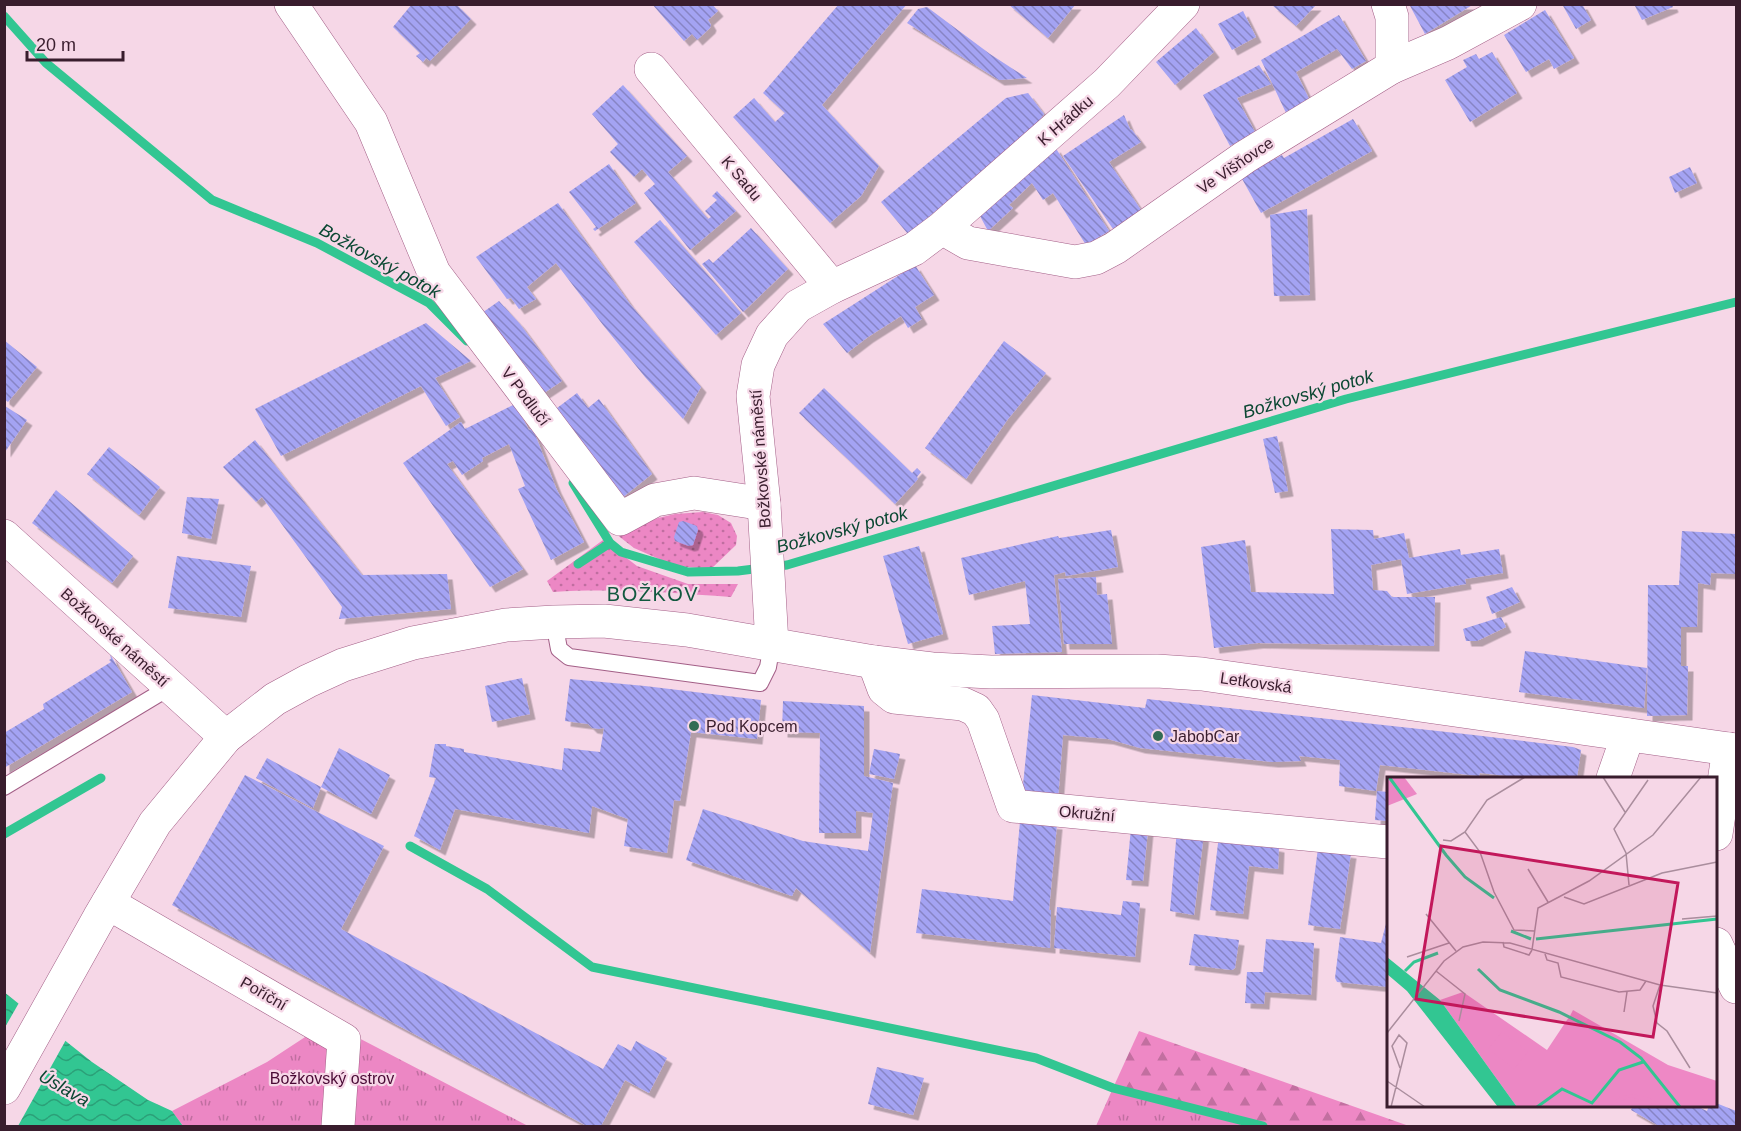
<svg xmlns="http://www.w3.org/2000/svg" width="1741" height="1131" font-family="Arial,sans-serif">
<defs>
<pattern id="grass-dots" width="8" height="8" patternUnits="userSpaceOnUse" patternTransform="scale(1.5)"><rect width="8" height="8" fill="#ec87c4"/><path d="M2 2h.1M6 6h.1" fill="none" stroke="#c06ea0" stroke-width="1.8" stroke-linecap="round"/></pattern>
<pattern id="forest-firs" width="22" height="20" patternUnits="userSpaceOnUse" patternTransform="scale(1.5)"><rect width="22" height="20" fill="#ee88c5"/><path d="M5 1l3.5 6h-7zM16 11l3.5 6h-7z" fill="#c26fa0"/></pattern>
<pattern id="park-tufts" width="24" height="20" patternUnits="userSpaceOnUse" patternTransform="scale(1.5)"><rect width="24" height="20" fill="#ec87c4"/><path d="M3 7l-1-3M5 7V3M7 7l1-3M15 17l-1-3M17 17v-4M19 17l1-3" fill="none" stroke="#c06ea0"/></pattern>
<pattern id="water-waves" width="16" height="10" patternUnits="userSpaceOnUse" patternTransform="scale(1.5)"><rect width="16" height="10" fill="#32c692"/><path d="M0 5q4-4 8 0t8 0" fill="none" stroke="#2ba078"/></pattern>
<pattern id="building-back-hatch" width="6" height="6" patternUnits="userSpaceOnUse" patternTransform="scale(1.5)"><rect width="6" height="6" fill="#a4a3f3"/><path d="M-1 5l2 2M0 0l6 6M5-1l2 2" fill="none" stroke="#8784c5"/></pattern>
<filter id="shadow"><feDropShadow dx="5.5" dy="5.5" stdDeviation="0" flood-color="#0004"/></filter>
</defs>
<rect width="100%" height="100%" fill="#f6d7e7"/>
<path fill="url(#grass-dots)" d="M703,512L718,515L731,523L737,536L736,545L711,569L675,566L634,548L616,534L658,518L675,514Z
M603,540L637,566L688,584H738L731,597C672,593 613,588 553,592L547,581Z"/>
<path fill="url(#forest-firs)" d="M1139,1031L1409,1126H1128L1113,1088Z"/>
<path fill="url(#park-tufts)" d="M328,1022L528,1126H183L172,1111L267,1062Z
M1113,1088L1263,1126H1096Z"/>
<path fill="url(#water-waves)" d="M4,992L92,1062L148,1100L172,1111L183,1126H5Z"/>
<path fill="#f6d7e7" d="M20,1001L67,1038L18,1126H5L4,1029Z"/>
<g fill="none" stroke-linecap="round" stroke-linejoin="round">
<path stroke="#32c692" stroke-width="9" d="M4,16L46,63L212,200L317,243L429,303L467,341
M573,483L610,543L621,552L688,572L738,571L787,565L1346,399L1736,302
M578,564L610,543
M4,834L101,778
M410,846L487,889L592,967L1036,1058L1113,1088L1263,1126"/>
</g>
<path fill="url(#building-back-hatch)" filter="url(#shadow)" d="M412,4H456L471,19L430,61L426,58L423,62L416,56L420,53L393,27Z
M652,4H712L718,11L708,20L711,25L710,28L697,40L692,34L684,41Z
M839,4H907L822,105L879,166L861,196L830,223L733,117L754,98L775,122L785,113L763,93Z
M1008,4H1076L1048,38Z
M1409,4H1474L1425,34Z
M1562,4H1582L1591,20L1576,29Z
M1634,4H1672L1673,7L1642,20Z
M1272,5H1316L1296,26Z
M927,7L990,54L1027,78L999,80L907,23L918,9Z
M1545,10L1574,58L1554,69L1549,59L1526,72L1504,35Z
M1243,11L1256,37L1232,50L1218,24Z
M1339,15L1366,61L1352,69L1337,49L1296,72L1311,103L1287,115L1261,60Z
M1196,28L1214,52L1175,85L1156,62Z
M1492,52L1517,93L1470,122L1445,80L1467,67L1463,60L1476,54L1479,59Z
M1259,65L1271,84L1237,98L1255,132L1230,146L1203,95Z
M623,85L687,156L668,172L708,219L711,217L705,211L717,200L712,196L717,191L736,211L690,250L644,193L655,184L642,169L634,177L610,152L618,144L592,114Z
M1028,93L1044,114L1032,131L908,234L881,202L1006,98Z
M1124,115L1130,129L1132,130L1141,142L1109,162L1141,210L1113,229L1063,156Z
M1353,119L1372,151L1261,213L1241,177L1282,155L1284,158Z
M1055,147L1109,231L1086,245L1053,193L1043,200L1032,183L1009,205L1013,208L988,231L980,216Z
M609,164L636,203L595,231L593,229L596,227L569,192Z
M1690,167L1697,183L1675,193L1669,177Z
M558,203L630,304L701,387L683,419L645,377L603,325L556,263L527,287L536,299L519,309L511,298L507,299L476,257Z
M1307,209L1310,295L1274,296L1270,215Z
M660,220L741,313L716,335L634,242Z
M751,228L788,269L743,312L702,264L709,259L713,263Z
M915,265L934,295L915,307L922,319L908,328L901,316L868,337L847,353L823,324Z
M499,301L520,324L562,381L541,395L479,315Z
M426,323L471,361L435,378L460,417L446,426L421,386L281,456L255,409Z
M4,340L37,367L8,402L4,399Z
M1004,341L1046,373L1008,419L966,479L925,448Z
M824,388L912,473L917,468L921,472L917,477L918,479L895,504L799,413Z
M577,393L588,408L599,399L652,474L618,501L553,411Z
M515,404L529,430L533,429L556,488L584,542L551,560L518,489L525,486L509,444L482,458L483,461L462,475L453,461L447,464L523,569L490,587L403,463L461,422L465,429Z
M5,406L27,420L5,452Z
M1277,436L1288,491L1275,493L1263,439Z
M255,440L362,575L447,574L451,609L339,619L342,607L262,497L256,502L223,467Z
M109,447L160,487L139,515L87,474Z
M56,490L133,556L112,583L32,523Z
M187,497L219,499L211,539L182,533Z
M683,521L697,526L698,530L693,545L689,546L675,541L674,537L679,522Z
M1331,529L1373,530L1374,539L1404,533L1409,558L1460,549L1461,555L1499,549L1503,573L1465,579L1466,584L1407,594L1401,559L1371,565L1373,590L1387,591L1392,597H1435L1434,646L1258,643L1214,648L1201,547L1245,540L1251,592L1334,594Z
M1111,530L1118,567L1066,576L1065,572L1054,575L1062,652L995,654L992,626L1030,624L1025,581L969,595L961,558L1058,536L1059,538Z
M1682,531L1736,534V574L1711,573L1710,585L1698,583L1697,627H1681V666H1688L1687,715L1647,716L1648,585H1679Z
M919,546L943,634L908,644L883,556Z
M177,556L251,566L241,617L168,608Z
M1096,577L1097,595L1107,594L1112,644H1064L1058,579Z
M1512,587L1520,602L1492,614L1486,597Z
M1501,617L1506,627L1477,641H1466L1463,629Z
M1525,651L1647,668L1644,708L1519,692Z
M110,654L132,692L4,768V733L44,709L43,704L111,662L109,660L111,659Z
M522,678L530,714L492,722L485,686Z
M570,679L645,686L761,700L757,739L691,732L680,801L674,800L667,853L624,846L628,819L592,806L589,833L455,809L440,850L414,836L436,778L429,777L435,744H446V746L464,749V752L562,770L564,748L600,752L604,728L599,729L592,728L588,724L565,721Z
M1032,695L1145,708L1147,699L1474,735L1573,747L1581,750L1577,778H1526L1480,773L1479,776L1380,765L1376,791L1339,786L1340,760L1299,756L1301,761L1273,762L1140,748L1108,739L1063,735L1058,799L1022,795Z
M783,701L864,706V776L893,783L870,953L796,888L792,896L686,860L703,809L803,841L868,851L873,813L856,811V833H819L820,733L782,732Z
M339,748L390,775L371,814L321,787L313,808L256,778L267,758L321,787Z
M874,749L900,754L894,779L869,774Z
M245,775L384,846L341,929L603,1069L618,1044L631,1051L636,1041L667,1058L649,1093L625,1080L601,1126H587L172,905Z
M1377,791L1388,792V821L1375,820Z
M1020,821L1057,824L1049,910H1051L1050,948L916,933L922,889L1013,901Z
M1131,828L1148,829L1143,881L1126,880Z
M1177,829L1204,833L1194,915L1170,911Z
M1219,835L1279,847L1278,869L1249,866L1243,914L1210,910Z
M1318,848L1351,853L1340,929L1308,925Z
M1123,901L1140,903L1135,957L1054,948L1057,907L1121,915Z
M1388,916V987L1337,982L1335,978L1340,937L1381,943Z
M1194,934L1239,940L1235,968L1232,970L1189,965Z
M1266,939L1314,943L1311,995L1265,992L1264,1004L1245,1003L1247,972H1263Z
M877,1067L924,1078L913,1115L868,1104Z
M1716,1103L1736,1111V1126H1659L1631,1110L1633,1106H1696L1707,1111L1709,1106H1716Z"/>
<g fill="none" stroke-linecap="round" stroke-linejoin="round">
<defs>
<path id="lane" d="M554,622L559,649L569,657L760,683L768,667L772,644
M4,787L170,687"/>
<path id="street" d="M291,4L371,122L434,273L620,519L655,500L694,493L764,504
M1392,67L1448,43L1520,4
M651,69L832,287
M4,536L226,737
M874,662L884,689L894,697L963,704L976,710L983,720L1013,806L1388,842
M1613,778L1628,735
M1716,834L1729,749
M108,903L344,1040L338,1126
M1716,944L1736,987"/>
<path id="secondary" d="M942,228L968,243L1075,262L1096,258L1115,248L1245,157L1392,67V17L1388,4
M772,644L764,504L753,396L758,365L772,335L798,306L832,287L914,249L942,228L1107,83L1183,4
M4,1088L99,918L155,823L226,737L275,699L308,681L343,665L413,643L506,625L554,622L604,621L687,630L874,662L932,669L991,672L1157,671L1202,674L1736,750"/>
</defs>
<use href="#lane" stroke="#a35f87" stroke-width="18"/>
<use href="#street" stroke="#a35f87" stroke-width="34"/>
<use href="#secondary" stroke="#a35f87" stroke-width="34"/>
<use href="#lane" stroke="#fff" stroke-width="16"/>
<use href="#street" stroke="#fff" stroke-width="33"/>
<use href="#secondary" stroke="#fff" stroke-width="33"/>
</g>
<g fill="#336c54" stroke="#f6d7e7" stroke-width="2">
<circle cx="694" cy="726" r="6"/>
<circle cx="1158" cy="736" r="6"/>
</g>
<g text-anchor="middle" stroke-width="4.5" stroke-linejoin="round" paint-order="stroke">
<g font-size="16" fill="#391d2d" stroke="#f6d7e7">
<text transform="translate(1065 120) rotate(-41)" y="6">K Hrádku</text>
<text transform="translate(1235 165) rotate(-34)" y="6">Ve Višňovce</text>
<text transform="translate(742 178) rotate(50)" y="6">K Sadu</text>
<text transform="translate(526 396) rotate(53)" y="6">V Podlučí</text>
<text transform="translate(760 459) rotate(-94)" y="6">Božkovské náměstí</text>
<text transform="translate(115 637) rotate(42)" y="6">Božkovské náměstí</text>
<text transform="translate(1256 682) rotate(8)" y="6">Letkovská</text>
<text transform="translate(1087 813) rotate(5)" y="6">Okružní</text>
<text transform="translate(264 993) rotate(30)" y="6">Poříční</text>
</g>
<g font-size="16" fill="#391d2d" stroke="#f6d7e7" text-anchor="start">
<text x="706" y="732">Pod Kopcem</text>
<text x="1170" y="742">JabobCar</text>
</g>
<g font-size="16" fill="#490a35" stroke="#f6d7e7">
<text x="332" y="1084">Božkovský ostrov</text>
</g>
<g font-size="18" font-style="italic" fill="#0a4732" stroke="#f6d7e7">
<text transform="translate(380 261) rotate(29)" y="6">Božkovský potok</text>
<text transform="translate(1308 394) rotate(-16)" y="6">Božkovský potok</text>
<text transform="translate(842 530) rotate(-15)" y="6">Božkovský potok</text>
<text transform="translate(64 1088) rotate(30)" y="6">Úslava</text>
</g>
<g font-size="20" letter-spacing="1.5" fill="#11583f" stroke="#f6d7e7">
<text x="653" y="601">BOŽKOV</text>
</g>
</g>
<g transform="translate(1387 777)">
<rect width="330" height="330" fill="#f6d7e7"/>
<path d="M0,0H17L30,17L0,29Z" fill="#ec87c4"/>
<path d="M186,233L281,288L330,304V330H289L182,241Z" fill="#ee88c5"/>
<path d="M76,215L160,273L182,240L233,265L254,281L294,330H130L53,223Z" fill="#ec87c4"/>
<path d="M115,255L141,275L127,292L101,272ZM246,317L263,321L278,330L244,320L220,330L234,319Z" fill="#ec87c4"/>
<path d="M0,180L53,223L130,330H111L20,214L0,197Z" fill="#32c692"/>
<path fill="none" stroke="#32c692" stroke-width="3" d="M2,0L59,78L78,100L107,121M124,154L144,162M149,162L330,142M91,192L113,213L172,235L233,265L254,281L293,330M18,194L27,185L51,176M150,330L175,312L205,326L232,293L256,285"/>
<path fill="none" stroke="#aa8d9d" stroke-width="1.5" d="M216,0L238,35M78,55L93,75L107,115L127,153L147,154M56,63L64,64L78,55L100,23L138,0M141,92L161,125M242,108L239,76L227,52L261,3M177,120L197,127L275,96L330,85M39,137L69,174M295,142L330,139M116,165L117,170L142,178L145,173M145,173L151,131L202,104L266,58L314,0M158,177L160,183L171,186L174,200L232,215L253,213L259,204M20,180L62,166M49,194L78,217L72,244M273,208L266,229L270,246L280,254L303,291M237,235L240,215M0,256L57,184L76,170L96,165L123,166L273,208L330,216M0,304L38,330M4,330L20,266L12,258L5,269L13,291"/>
<path fill="#c2185b" fill-opacity="0.15" stroke="#c2185b" stroke-width="3" d="M54,69L291,106L266,260L29,222Z"/>
<rect width="330" height="330" fill="none" stroke="#391d2d" stroke-width="3"/>
</g>
<rect width="1741" height="1131" fill="none" stroke="#391d2d" stroke-width="12"/>
<path d="M27 51v9h96v-9" fill="none" stroke="#391d2d" stroke-width="3"/>
<text x="36" y="51" font-size="18" fill="#391d2d" stroke="#f6d7e7" stroke-width="4.5" paint-order="stroke">20 m</text>
</svg>
